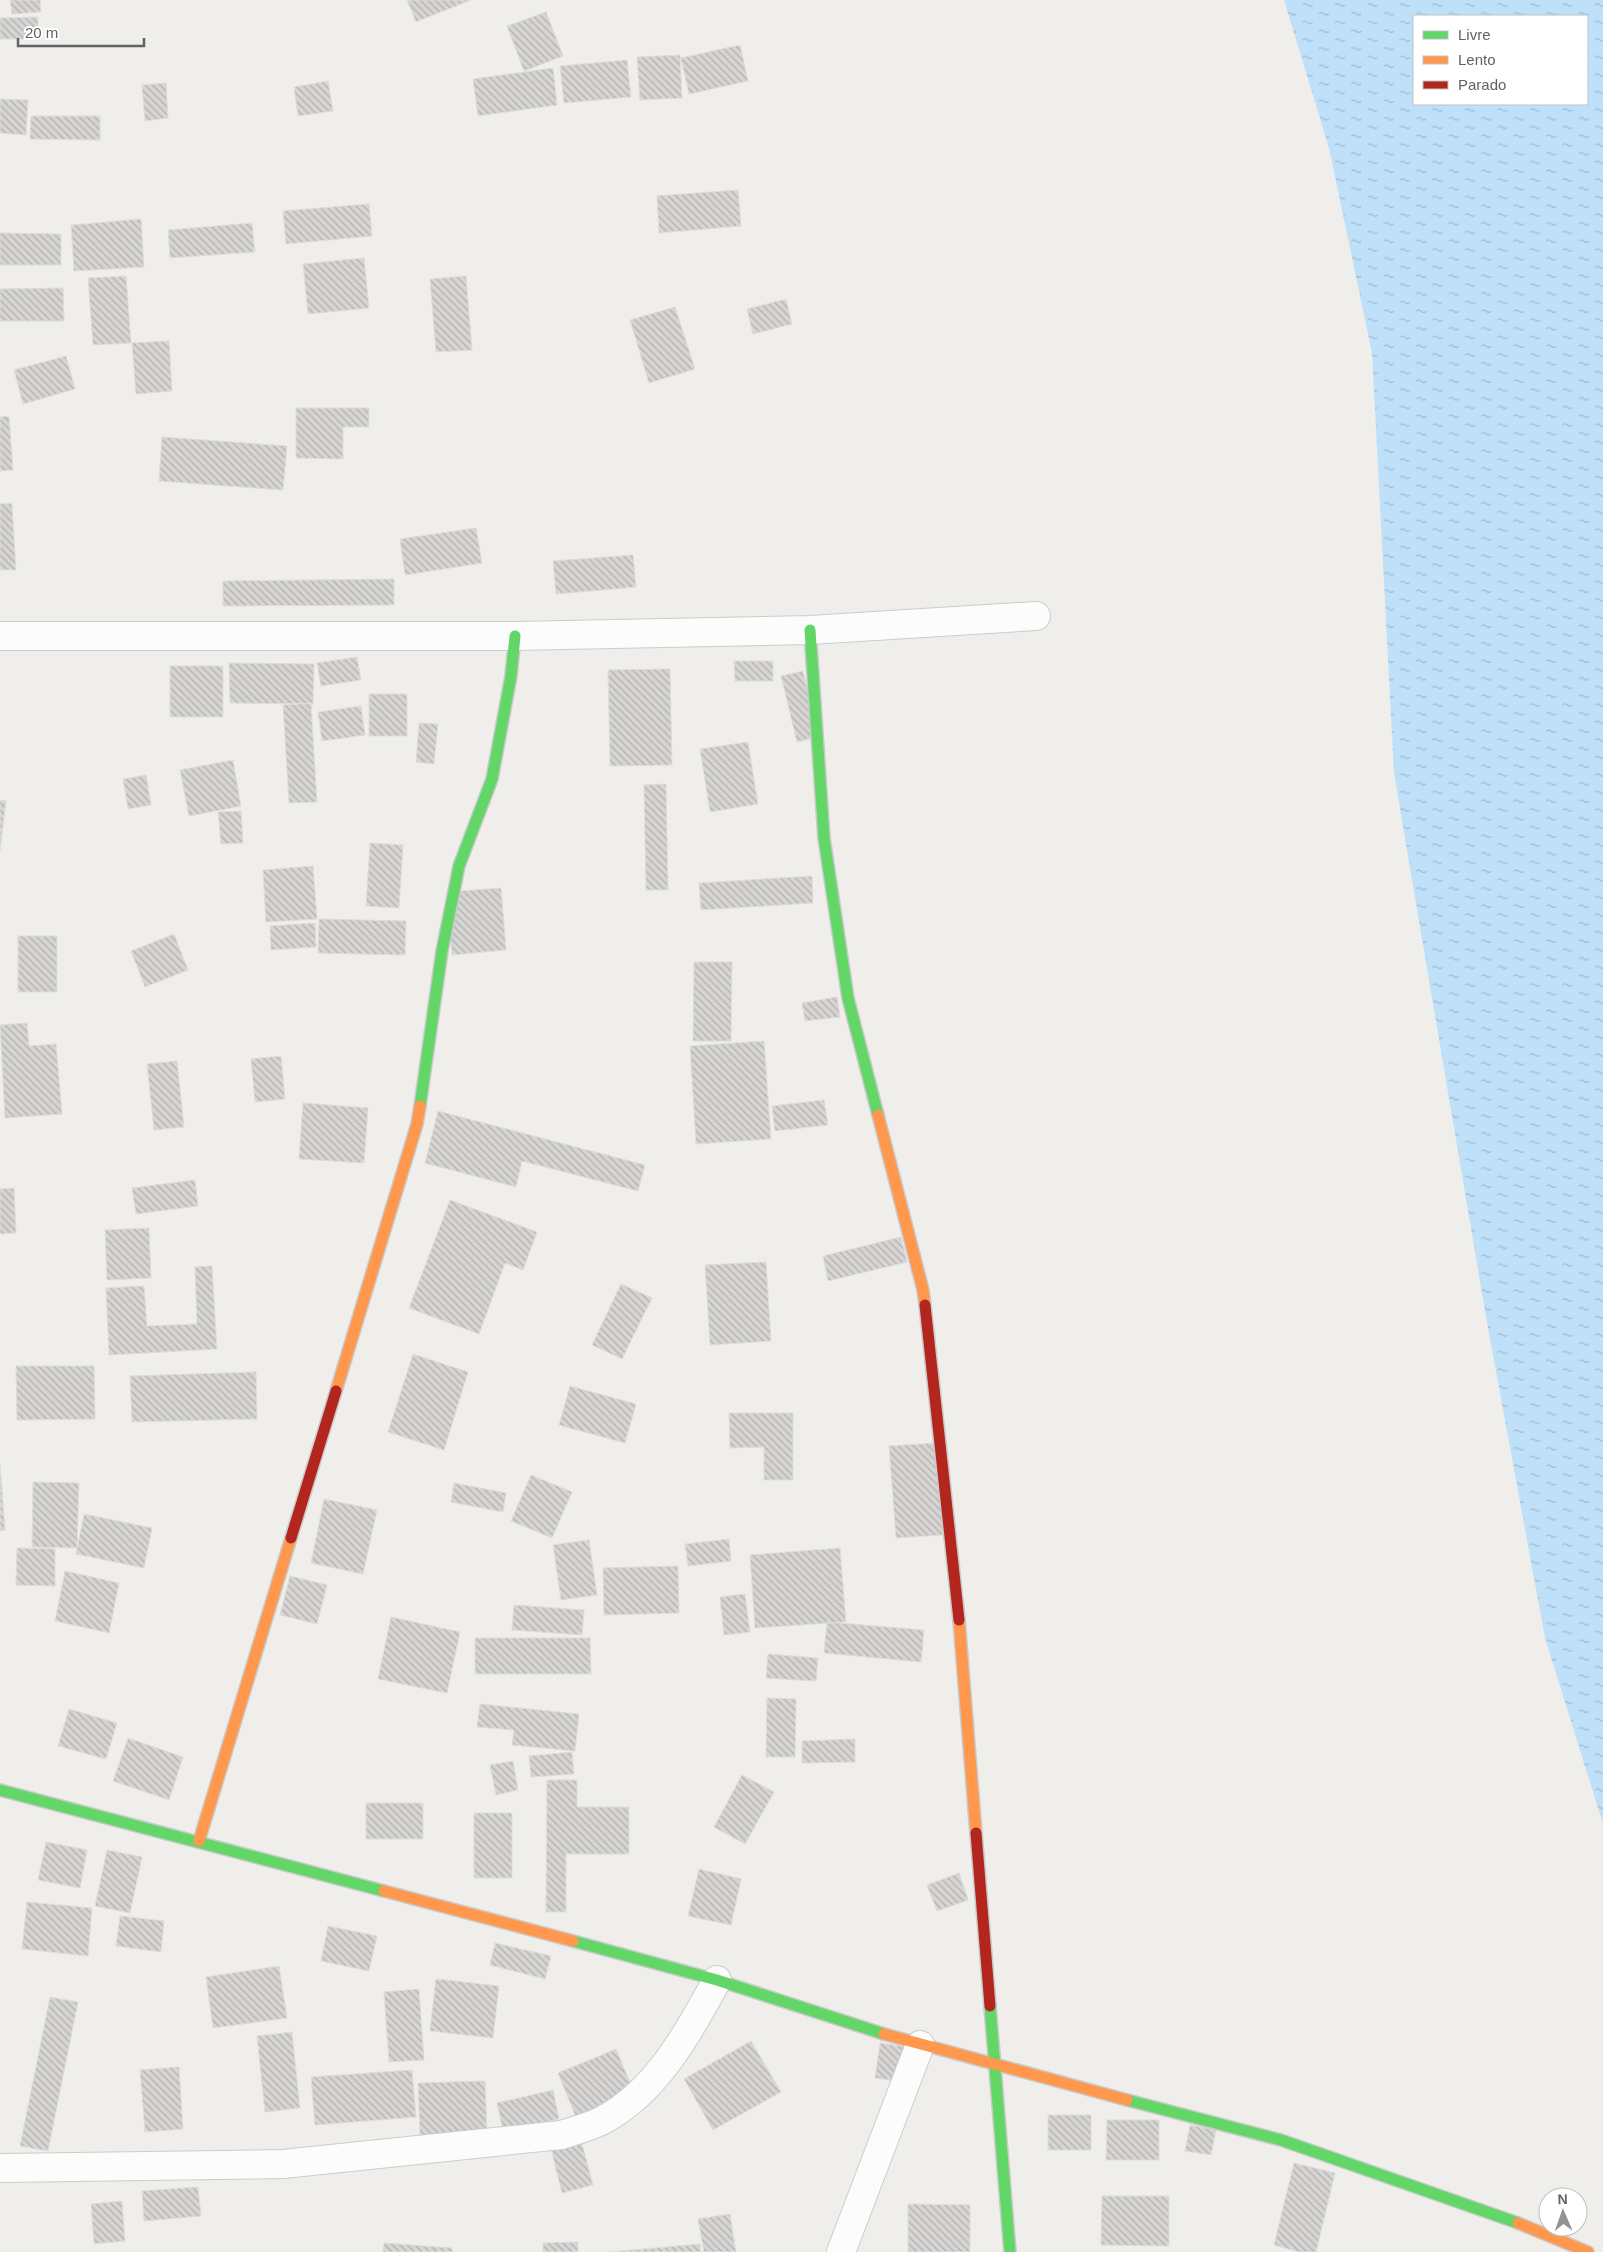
<svg xmlns="http://www.w3.org/2000/svg" width="1603" height="2252" font-family="Helvetica,sans-serif">
<defs>
<pattern id="water-ripples" width="26" height="14" patternUnits="userSpaceOnUse" patternTransform="scale(1.25)"><rect width="26" height="14" fill="#bfe0f9"/><path d="M2 4q2-2 4 0t4 0M15 11q2-2 4 0t4 0" fill="none" stroke="#9eb9cd"/></pattern>
<pattern id="building-back-hatch" width="6" height="6" patternUnits="userSpaceOnUse" patternTransform="scale(1.25)"><rect width="6" height="6" fill="#d6d5d3"/><path d="M-1 5l2 2M0 0l6 6M5-1l2 2" fill="none" stroke="#b1b0af"/></pattern>
</defs>
<rect width="100%" height="100%" fill="#efeeea"/>
<path fill="url(#water-ripples)" fill-rule="evenodd" d="M1284,0H1603V1824L1545,1638L1486,1317L1394,773L1372,353L1329,148ZM1414,16H1587V104H1414Z"/>
<path fill="url(#building-back-hatch)" stroke="#deddd9" d="M10,0H40L41,12L12,14Z
M407,0H471L416,22Z
M546,12L563,56L524,71L507,26Z
M38,17V39H0V18Z
M740,45L748,81L689,94L681,58Z
M680,55L682,98L640,100L637,57Z
M627,60L631,97L564,103L560,66Z
M553,68L557,105L478,116L473,79Z
M328,81L333,111L298,116L294,87Z
M166,83L168,118L145,121L142,85Z
M0,99L28,100L26,135L0,133Z
M31,116H100V140L30,139Z
M738,190L741,226L659,233L657,196Z
M369,204L372,236L286,244L283,211Z
M141,219L144,267L74,271L71,225Z
M252,223L255,252L170,258L168,230Z
M0,233L61,234V265H0Z
M364,258L369,308L308,314L303,264Z
M126,276L131,343L93,345L88,278Z
M466,276L472,350L436,352L430,279Z
M63,288L64,321H0V289Z
M786,299L792,324L753,334L747,309Z
M675,307L695,369L649,383L630,320Z
M169,341L172,391L136,394L132,343Z
M66,356L75,389L23,404L14,370Z
M296,408H369V427H343V459L296,458Z
M9,416L13,470L0,471V417Z
M162,437L287,446L283,490L159,481Z
M12,503L16,570H0V504Z
M476,528L482,563L405,575L400,539Z
M633,555L636,587L556,594L553,561Z
M394,579V605L223,606V581Z
M357,657L361,680L321,686L317,663Z
M734,661H773V681H735Z
M229,663L314,664L313,704L230,703Z
M170,666H223V717H170Z
M670,669L672,765L610,766L608,670Z
M803,671L818,737L797,742L781,676Z
M369,694H407V736H369Z
M311,703L317,802L289,803L283,705Z
M361,706L365,735L322,741L318,712Z
M419,723L438,724L434,764L416,762Z
M748,742L758,804L710,812L700,749Z
M233,760L241,806L189,816L180,770Z
M146,775L151,805L128,809L123,779Z
M666,784L668,890H646L644,785Z
M0,800L6,801L0,851Z
M241,811L243,843L221,844L218,812Z
M370,843L403,845L399,908L366,906Z
M313,866L317,919L266,922L263,870Z
M812,876L813,903L701,910L699,883Z
M501,888L506,950L452,955L447,892Z
M319,919L406,921L405,955L318,953Z
M315,923L316,947L271,950L270,926Z
M174,934L188,970L145,987L131,951Z
M18,936H57V992H18Z
M694,962H732L731,1041H693Z
M837,997L840,1017L805,1021L802,1003Z
M27,1023L29,1046L56,1044L62,1114L5,1118L0,1025Z
M764,1041L771,1139L696,1144L690,1046Z
M281,1056L285,1099L255,1102L251,1059Z
M177,1061L184,1127L154,1130L147,1064Z
M824,1100L828,1125L775,1131L772,1106Z
M303,1103L368,1108L364,1163L299,1159Z
M438,1111L645,1165L638,1191L522,1161L516,1187L425,1163Z
M195,1180L198,1206L136,1214L132,1188Z
M14,1188L16,1233L0,1234V1189Z
M450,1200L537,1232L523,1270L505,1263L479,1334L409,1308Z
M149,1228L151,1278L107,1280L105,1230Z
M901,1237L907,1262L828,1281L823,1256Z
M766,1262L771,1341L710,1345L705,1265Z
M212,1266L217,1349L109,1355L106,1288L144,1286L147,1326L197,1324L195,1267Z
M621,1284L652,1298L622,1359L592,1345Z
M413,1354L468,1372L444,1450L388,1432Z
M16,1366H94L95,1419L17,1420Z
M256,1372L257,1419L132,1422L130,1376Z
M570,1386L636,1404L625,1443L559,1425Z
M729,1413H793V1480H764V1447L730,1448Z
M936,1443L943,1535L896,1538L889,1446Z
M0,1463L5,1530L0,1531Z
M531,1475L572,1492L552,1538L511,1521Z
M33,1482L79,1483L77,1548L32,1547Z
M454,1483L506,1493L503,1512L451,1502Z
M324,1499L377,1510L363,1574L311,1563Z
M84,1514L152,1528L144,1568L76,1554Z
M729,1539L731,1561L688,1566L685,1544Z
M589,1540L597,1595L561,1600L553,1545Z
M17,1548L55,1549V1586L16,1585Z
M840,1548L846,1622L755,1628L750,1555Z
M678,1566L679,1613L604,1615L603,1568Z
M65,1571L119,1583L109,1633L55,1621Z
M290,1576L327,1585L317,1624L280,1615Z
M745,1594L750,1632L724,1635L720,1597Z
M514,1605L584,1610L582,1635L512,1630Z
M391,1617L460,1632L447,1693L378,1679Z
M827,1622L924,1630L921,1662L824,1653Z
M475,1638H590L591,1674H475Z
M768,1654L818,1658L816,1681L766,1678Z
M767,1698L796,1699L795,1757H766Z
M480,1704L579,1714L575,1751L512,1745L514,1730L477,1727Z
M69,1709L117,1723L106,1759L58,1746Z
M128,1738L183,1757L169,1800L113,1781Z
M855,1739V1762L802,1763V1741Z
M572,1752L574,1774L531,1777L529,1756Z
M513,1761L518,1790L496,1795L490,1765Z
M742,1775L774,1792L745,1844L714,1827Z
M547,1780H577V1807H629V1854H566V1912H546Z
M366,1803H423V1839H366Z
M474,1813H512V1878H474Z
M46,1842L87,1850L80,1888L38,1880Z
M107,1850L142,1857L130,1913L95,1906Z
M699,1869L741,1879L731,1925L688,1916Z
M959,1873L968,1900L937,1911L927,1885Z
M27,1902L92,1908L88,1956L22,1949Z
M120,1916L164,1921L161,1952L116,1946Z
M328,1926L377,1936L369,1971L321,1961Z
M495,1943L551,1956L545,1979L490,1965Z
M279,1966L287,2018L213,2028L206,1977Z
M436,1979L499,1986L493,2038L430,2031Z
M419,1989L424,2060L389,2062L384,1992Z
M50,1997L78,2002L48,2151L20,2146Z
M292,2032L300,2108L265,2112L257,2036Z
M751,2041L781,2092L713,2130L684,2079Z
M880,2043L915,2048L909,2083L875,2078Z
M616,2049L634,2092L576,2117L558,2073Z
M179,2067L183,2129L145,2132L140,2070Z
M412,2070L416,2117L315,2125L311,2077Z
M485,2081L487,2133L420,2136L418,2083Z
M553,2090L559,2119L503,2131L497,2103Z
M1048,2115H1091V2150H1048Z
M1107,2120H1159V2160H1106Z
M1190,2125L1216,2130L1211,2155L1185,2151Z
M579,2133L593,2185L562,2193L549,2141Z
M1294,2163L1335,2173L1316,2252H1299L1274,2245Z
M198,2187L201,2216L144,2221L142,2191Z
M1102,2196H1169V2246L1101,2245Z
M122,2201L125,2241L94,2244L91,2204Z
M908,2204L970,2205V2252H908Z
M730,2214L736,2252H704L698,2219Z
M578,2242V2252H543V2243Z
M384,2243L452,2248V2252H383Z
M700,2244L701,2252H609Z"/>
<g fill="none" stroke-linecap="round" stroke-linejoin="round">
<defs>
<path id="street" d="M0,636H515L810,630L1036,616
M0,2168L283,2164L561,2135C574,2131 589,2127 601,2121C656,2093 688,2033 717,1980
M841,2252L920,2045"/>
<path id="fast" d="M810,630L824,838L848,998L878,1115
M420,1106L442,951L459,866L492,779L511,676L515,636
M0,1790L384,1891
M573,1941L717,1980L884,2034
M990,2006L1010,2252
M1127,2100L1281,2140L1518,2223"/>
<path id="slow" d="M878,1115L923,1290L925,1305
M336,1391L417,1124L420,1106
M959,1620L976,1833
M199,1841L291,1538
M384,1891L573,1941
M884,2034L1127,2100
M1518,2223L1588,2252"/>
<path id="jam" d="M925,1305L959,1620
M291,1538L336,1391
M976,1833L990,2006"/>
</defs>
<use href="#street" stroke="#cbcccc" stroke-width="30"/>
<use href="#fast" stroke="#cacacb" stroke-width="14"/>
<use href="#slow" stroke="#cacacb" stroke-width="14"/>
<use href="#jam" stroke="#cacacb" stroke-width="14"/>
<use href="#street" stroke="#fdfcfc" stroke-width="28"/>
<use href="#fast" stroke="#63d668" stroke-width="11"/>
<use href="#slow" stroke="#ff974d" stroke-width="11"/>
<use href="#jam" stroke="#b3261e" stroke-width="11"/>
</g>
<rect x="1413" y="15" width="175" height="90" fill="#ffffff" stroke="#bfc1c3"/>
<rect x="1423" y="31" width="25" height="8" fill="#63d668" stroke="#bfc1c3"/>
<text x="1458" y="40" font-size="15" fill="#5f6368">Livre</text>
<rect x="1423" y="56" width="25" height="8" fill="#ff974d" stroke="#bfc1c3"/>
<text x="1458" y="65" font-size="15" fill="#5f6368">Lento</text>
<rect x="1423" y="81" width="25" height="8" fill="#b3261e" stroke="#bfc1c3"/>
<text x="1458" y="90" font-size="15" fill="#5f6368">Parado</text>
<g transform="translate(1563 2212) rotate(358)"><circle r="24" fill="#ffffff" stroke="#bfc1c3"/>
<path d="M0-4L9 19L0 12L-9 19Z" fill="#919496"/>
<text y="-8" font-size="14" font-weight="bold" text-anchor="middle" fill="#5f6368">N</text>
</g>
<path d="M18 38v8h126v-8" fill="none" stroke="#5f6368" stroke-width="2.5"/>
<text x="25" y="38" font-size="15" fill="#5f6368" stroke="#ffffff" stroke-width="4" paint-order="stroke">20 m</text>
</svg>
